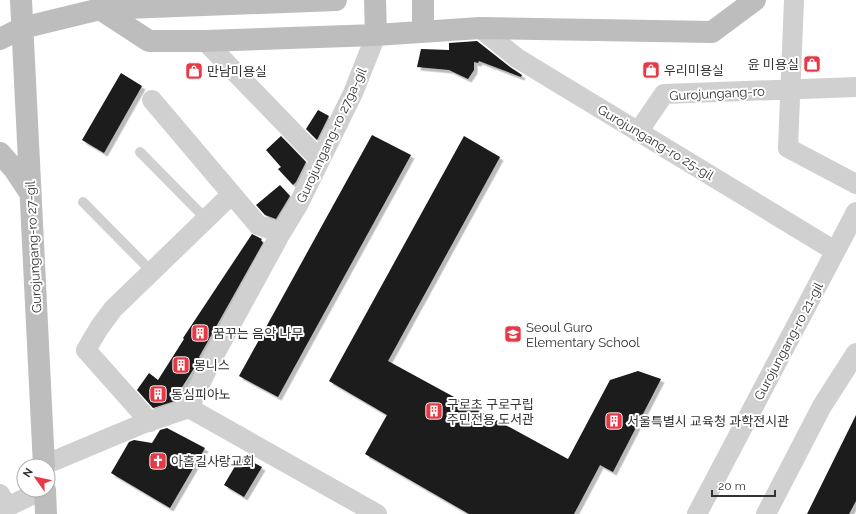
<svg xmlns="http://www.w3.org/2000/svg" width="856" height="514" font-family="Raleway,'Noto Sans KR',sans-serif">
<defs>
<filter id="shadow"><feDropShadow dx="3.5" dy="3.5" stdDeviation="0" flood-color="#0004"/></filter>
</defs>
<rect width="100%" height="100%" fill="#fff"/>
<path fill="#1a1a1a" filter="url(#shadow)" d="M477,41L510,67L522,75L521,77L479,61L478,63L474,62V70L468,79L449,70L417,67L421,49L449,50V43Z
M121,73L142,86L104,153L82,140Z
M318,110L329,116L317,140L306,129Z
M372,135L411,155L278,397L239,376Z
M281,136L306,162L296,182L293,185L278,169L281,167L266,150Z
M464,136L500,157L388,361L568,459L610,380L638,371L661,379L613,472L600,465L574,514H469L365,454L387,415L329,381Z
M280,185L290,196L276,219L265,215L256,205Z
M252,234L262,239L261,240L263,243L199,357L200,358L198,362L177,395L181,399L153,408L137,390L149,373L158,380L184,339L183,338Z
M856,415V501L849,514H807Z
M167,428L205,448L170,508L111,473L129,442L134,440L152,443L160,430Z
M241,456L262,467L244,497L224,485Z"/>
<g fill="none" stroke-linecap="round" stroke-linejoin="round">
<path stroke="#d0d0d0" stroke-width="10" d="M140,152L206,219
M83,202L151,271"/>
<path stroke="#d0d0d0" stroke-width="20" d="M794,0L788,148L856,184
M480,28L517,58L835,251
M205,41L320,160
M152,100L258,225L281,233
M638,132L664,94L856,87
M189,408L377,514
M150,422L86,350L99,328L113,309L232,194
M44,465L142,424L189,408L211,361L281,233L298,205L353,93L376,35
M0,494L7,507L42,490
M697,514L856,212
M766,514L822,406L856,353"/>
<path stroke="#bdbdbd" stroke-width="22" d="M21,0L44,466
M109,0L100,9L149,41H205L376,35L480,28L712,32L755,0
M375,0L376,35
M423,0V32
M0,39L22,28L100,9L336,0
M0,153L14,169L30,193
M45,490L46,514"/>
</g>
<defs>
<symbol id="shop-square" viewBox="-11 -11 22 22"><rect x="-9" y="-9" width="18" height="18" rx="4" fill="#e63946" stroke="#fff"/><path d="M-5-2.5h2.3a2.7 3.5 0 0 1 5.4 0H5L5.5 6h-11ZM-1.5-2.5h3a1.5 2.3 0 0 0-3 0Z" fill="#fff"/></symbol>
<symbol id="building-square" viewBox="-11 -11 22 22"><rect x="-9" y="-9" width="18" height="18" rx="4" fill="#e63946" stroke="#fff"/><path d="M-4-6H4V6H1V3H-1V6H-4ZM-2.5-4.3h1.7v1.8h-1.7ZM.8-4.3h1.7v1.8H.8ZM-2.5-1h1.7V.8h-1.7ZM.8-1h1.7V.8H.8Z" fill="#fff"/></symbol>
<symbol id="school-square" viewBox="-11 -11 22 22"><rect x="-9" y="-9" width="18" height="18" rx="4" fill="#e63946" stroke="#fff"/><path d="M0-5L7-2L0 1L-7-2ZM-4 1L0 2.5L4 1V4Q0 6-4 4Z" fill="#fff"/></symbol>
<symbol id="church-square" viewBox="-11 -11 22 22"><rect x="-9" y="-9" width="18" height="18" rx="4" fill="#e63946" stroke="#fff"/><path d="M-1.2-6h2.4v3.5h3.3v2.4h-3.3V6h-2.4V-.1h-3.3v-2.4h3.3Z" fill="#fff"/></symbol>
</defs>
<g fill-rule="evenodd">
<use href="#shop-square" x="802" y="54" width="20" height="20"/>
<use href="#shop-square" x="641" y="60" width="20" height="20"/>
<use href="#shop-square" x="184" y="61" width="20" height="20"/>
<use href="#building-square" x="190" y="323" width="20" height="20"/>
<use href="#school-square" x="503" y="324" width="20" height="20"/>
<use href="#building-square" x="171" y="355" width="20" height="20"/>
<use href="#building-square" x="148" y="384" width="20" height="20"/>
<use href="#building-square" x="424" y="401" width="20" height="20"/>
<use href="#building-square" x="604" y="411" width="20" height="20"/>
<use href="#church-square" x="148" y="451" width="20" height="20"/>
</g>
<g text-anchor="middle" stroke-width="4" stroke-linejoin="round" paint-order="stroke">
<g font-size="13" fill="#333" stroke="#fff" text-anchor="start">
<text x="799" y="69" text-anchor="end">윤 미용실</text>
<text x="664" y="75">우리미용실</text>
<text x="207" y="76">만남미용실</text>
<text x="526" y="332">Seoul Guro<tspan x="526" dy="15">Elementary School</tspan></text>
<text x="213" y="338">꿈꾸는 음악 나무</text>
<text x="194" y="370">몽니스</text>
<text x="171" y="399">동심피아노</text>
<text x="447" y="409">구로초 구로구립<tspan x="447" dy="15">주민전용 도서관</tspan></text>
<text x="627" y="426">서울특별시 교육청 과학전시관</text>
<text x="171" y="466">아홉길사랑교회</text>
</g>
<g font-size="13" fill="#333" stroke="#fff">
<text transform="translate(717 93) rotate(-3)" y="5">Gurojungang-ro</text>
<text transform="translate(331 135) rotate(-65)" y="5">Gurojungang-ro 27ga-gil</text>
<text transform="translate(656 142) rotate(31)" y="5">Gurojungang-ro 25-gil</text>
<text transform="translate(33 247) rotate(-93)" y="5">Gurojungang-ro 27-gil</text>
<text transform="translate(788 341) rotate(-62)" y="5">Gurojungang-ro 21-gil</text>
</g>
</g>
<g transform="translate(36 478) rotate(303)"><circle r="19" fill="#ffffff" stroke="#adadad"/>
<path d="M0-3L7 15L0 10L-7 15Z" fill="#e63946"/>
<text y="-6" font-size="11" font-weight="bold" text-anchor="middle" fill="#333333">N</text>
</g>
<path d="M712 490v6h63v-6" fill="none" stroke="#333333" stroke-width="2"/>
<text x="718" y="490" font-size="12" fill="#333333" stroke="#ffffff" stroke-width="3" paint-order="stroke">20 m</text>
</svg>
